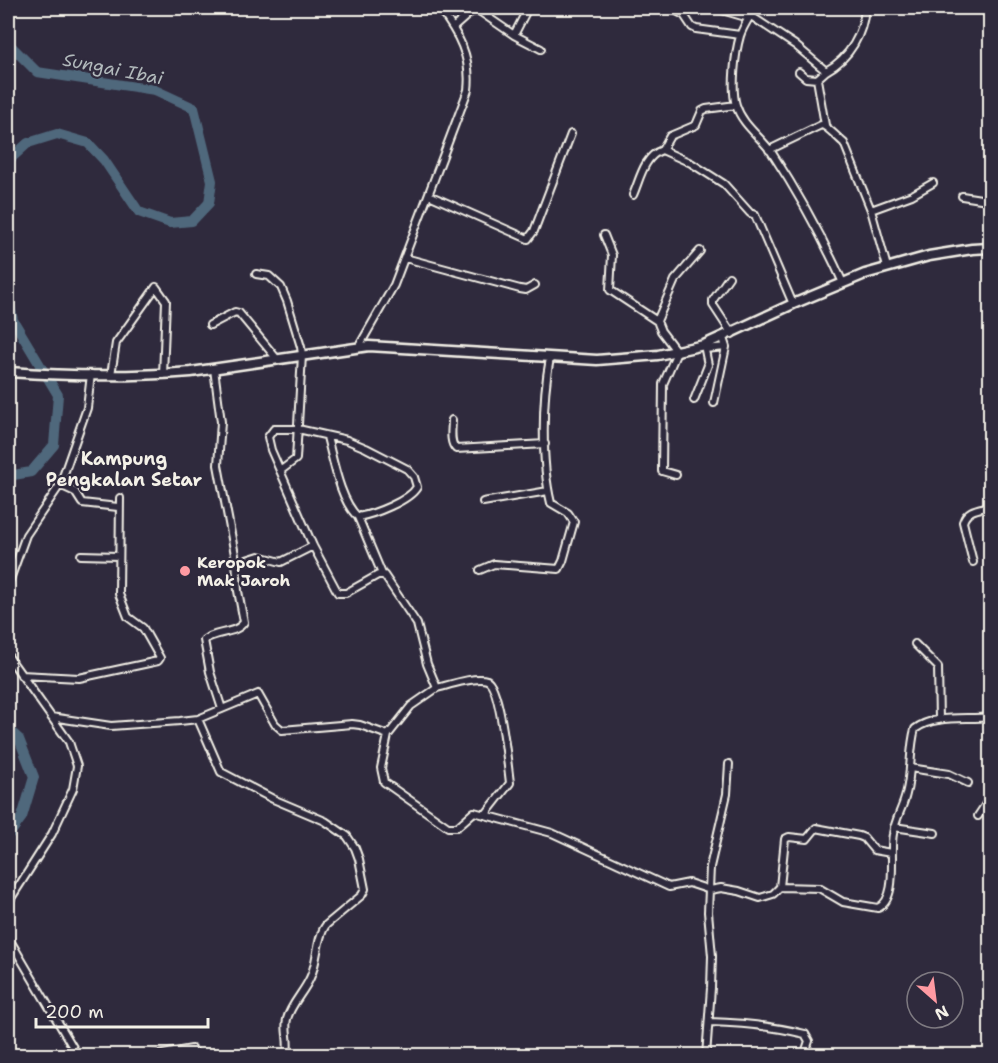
<svg xmlns="http://www.w3.org/2000/svg" width="998" height="1063" font-family="'Shantell Sans',sans-serif">
<rect width="100%" height="100%" fill="#2f2a3d"/>
<filter id="ink" filterUnits="userSpaceOnUse"><feTurbulence type="fractalNoise" baseFrequency=".0167" numOctaves="2"/><feDisplacementMap in="SourceGraphic" scale="12" xChannelSelector="R" yChannelSelector="G"/><feConvolveMatrix kernelMatrix="1 2 1 2 8 2 1 2 1" color-interpolation-filters="sRGB"/></filter>
<g filter="url(#ink)">
<g fill="none" stroke-linecap="round" stroke-linejoin="round">
<path stroke="#50677b" stroke-width="10" d="M8,43L37,72L155,90L194,108L212,181L209,203L192,221L170,223L139,212L104,160L88,143L57,134L28,143L8,161
M8,296L13,320L58,395L54,445L31,472L8,476
M8,729L19,739L34,777L22,817L8,836"/>
<defs>
<path id="minor" d="M671,8L684,15L692,27L696,29L740,35
M715,8L749,18
M755,8C750,17 743,26 740,36C735,53 731,89 736,105C742,125 761,137 772,153C800,196 822,236 843,283
M751,16L795,45L826,71L817,79L806,78L799,72
M453,28L471,12L479,11L514,35L541,49
M514,35L528,8
M826,71C850,58 863,34 865,8
M817,79L825,125
M662,150L670,136L696,125L702,111L706,109L736,105
M769,150L821,125C826,125 839,139 844,143L871,210L887,267
M429,195L528,239L534,231L571,134
M633,195C640,179 644,156 662,150L691,163L724,184L750,213L755,215L793,304
M962,196L987,200L990,203
M871,210L912,195L933,183
M604,235L612,255L610,290L657,321
M989,248L990,223
M405,258L520,289L526,290L535,285
M256,274L269,276L281,287L287,301L301,347L302,355L296,459L280,471
M729,277L713,300V305L732,334
M210,325L235,312L239,313L277,359
M358,348L394,285L468,90C472,57 458,33 439,8
M705,349L726,347
M214,369L221,422L218,465L236,560L238,591L244,622C237,634 215,631 204,640L210,672L222,709
M111,375L116,343L156,287L166,301L163,375
M694,400L708,365L704,345
M714,403L726,347L723,338
M452,420C452,429 449,442 456,449L545,444
M676,475L662,471L663,384L677,352L661,331L657,321L675,280L700,251
M60,485L75,492L82,503L118,507
M483,502L548,491
M358,517L382,574
M81,555L119,556
M973,562L963,522C967,509 979,509 990,506
M237,563L259,556L281,562L313,546
M480,570L494,564L559,569L563,561L574,522L568,513L551,503C541,462 542,399 550,358
M8,585L26,535L60,485L87,408L91,374
M915,644L938,667L939,720
M8,656L69,742L77,766L73,789L52,834L8,903
M21,675L79,678L158,661L160,658L143,628L128,617L119,594L120,498
M437,688C449,685 475,676 487,680C500,685 508,768 510,783L485,815
M51,717L111,726L180,721L198,719L258,694L275,724L282,730L352,724L360,725L388,735L411,706L437,688L427,664L417,624L384,575H378L346,593H338L313,546L271,450L268,437L274,429H298L347,440L366,448L407,469L414,477L417,487C409,501 374,514 358,517C340,501 333,459 327,437
M198,719L221,772L273,799L325,821L347,836L355,848L359,859L365,889L362,895L326,925C316,938 318,962 310,978C304,992 291,1004 287,1019C284,1031 291,1044 286,1056
M388,735L381,768L384,782L448,827H457L474,812L552,833L669,887L689,883L710,890L721,888L739,891L760,898L773,894L780,887L819,888L843,902L878,908C899,898 889,853 893,834C895,819 903,808 906,794C912,773 909,750 915,729C934,714 967,720 990,717
M910,768L949,774L968,783
M978,816L990,798
M894,827L935,833
M780,887L785,839L789,837L807,839L816,828L859,836L864,838L874,850L891,853
M8,937L78,1056
M710,1022C743,1023 773,1026 805,1034L809,1041L804,1056
M151,1056L192,1049L198,1056
M706,1056L711,988L712,956L708,912L710,867L727,794L729,764"/>
<path id="secondary" d="M8,372C68,376 130,377 191,372L369,346L597,360L658,355L704,345L793,304L865,274L929,256L972,249L990,248"/>
</defs>
<use href="#minor" stroke="#f4f1e8" stroke-width="10"/>
<use href="#secondary" stroke="#f4f1e8" stroke-width="13"/>
<use href="#minor" stroke="#2f2a3d" stroke-width="6"/>
<use href="#secondary" stroke="#2f2a3d" stroke-width="8"/>
</g>
</g>
<circle fill="#ff9aa2" stroke="#2f2a3d" stroke-width="2" cx="185" cy="571" r="6"/>
<g text-anchor="middle" stroke-width="4.5" stroke-linejoin="round" paint-order="stroke">
<g font-size="16" font-weight="bold" fill="#f4f1e8" stroke="#2f2a3d" text-anchor="start">
<text x="197" y="568">Keropok<tspan x="197" dy="18">Mak Jaroh</tspan></text>
</g>
<g font-size="18" font-style="italic" fill="#b2babc" stroke="#2f2a3d">
<text transform="translate(113 69) rotate(11)" y="6">Sungai Ibai</text>
</g>
<g font-size="18" font-weight="bold" fill="#f4f1e8" stroke="#2f2a3d">
<text x="124" y="465">Kampung<tspan x="124" dy="21">Pengkalan Setar</tspan></text>
</g>
</g>
<rect width="998" height="1063" fill="none" stroke="#2f2a3d" stroke-width="30"/>
<rect x="15" y="15" width="968" height="1033" fill="none" stroke="#f4f1e8" stroke-width="2" filter="url(#ink)"/>
<g transform="translate(935 1000) rotate(152)"><circle r="28" fill="#2f2a3d" stroke="#7e7a81" stroke-width="1.5"/>
<path d="M0-4.5L10 22L0 15L-10 22Z" fill="#ff9aa2"/>
<text y="-9" font-size="16" font-weight="bold" text-anchor="middle" fill="#f4f1e8">N</text>
</g>
<path d="M36 1018v9h172v-9" fill="none" stroke="#f4f1e8" stroke-width="3"/>
<text x="45" y="1018" font-size="18" fill="#f4f1e8" stroke="#2f2a3d" stroke-width="4.5" paint-order="stroke">200 m</text>
</svg>
